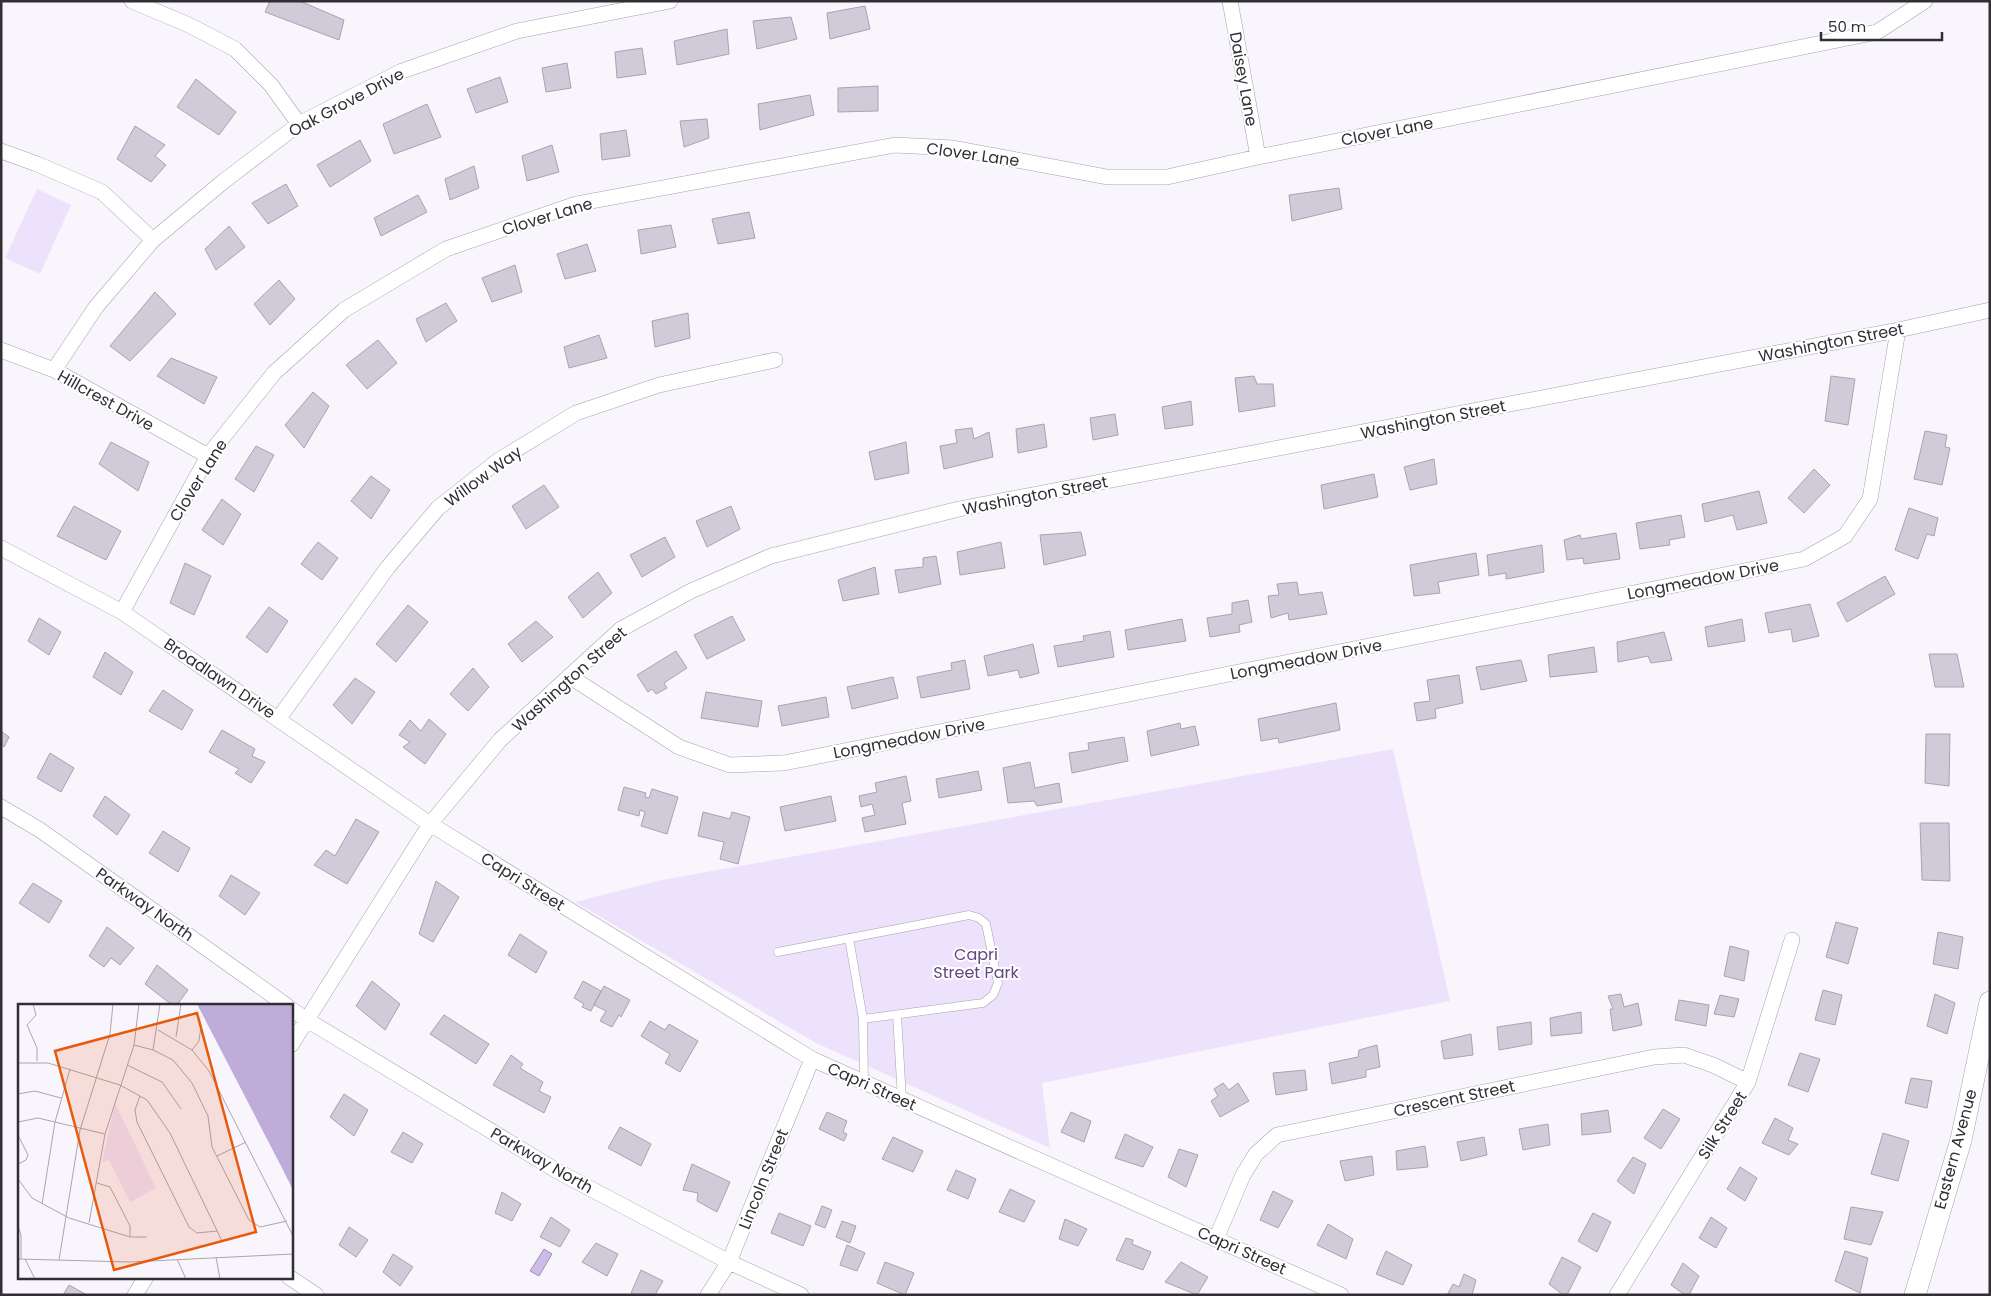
<svg xmlns="http://www.w3.org/2000/svg" width="1991" height="1296" font-family="Poppins,sans-serif">
<rect width="100%" height="100%" fill="#f9f5fd"/>
<path fill="#ede2fc" d="M37,189L71,205L40,274L5,258Z
M1393,749L1450,1001L1042,1083L1050,1148L816,1043L575,902L662,880Z"/>
<path fill="#cebbe7" stroke="#9f91b1" d="M544,1249L552,1254L539,1276L530,1271Z"/>
<path fill="#d0cbd8" stroke="#a8a3af" d="M270,1H300L344,20L339,40L265,12Z
M865,6L870,29L830,39L827,13Z
M791,17L797,39L757,49L753,21Z
M727,29L729,54L677,65L674,41Z
M642,48L646,74L617,78L615,52Z
M567,63L571,88L546,92L542,68Z
M500,77L508,102L476,113L467,89Z
M196,79L236,112L219,135L177,107Z
M878,86V111L838,112V88Z
M810,95L814,115L760,130L758,104Z
M427,104L441,137L394,154L383,124Z
M707,119L709,138L684,147L680,121Z
M135,126L165,145L155,156L166,165L151,182L117,159Z
M626,130L630,156L602,160L600,134Z
M360,140L371,161L330,187L317,165Z
M552,145L559,172L527,181L522,156Z
M474,166L479,188L450,200L445,179Z
M286,184L298,206L268,224L252,203Z
M1339,188L1342,209L1292,221L1289,195Z
M418,195L427,212L381,236L374,218Z
M749,212L755,238L718,244L712,219Z
M671,225L676,247L641,254L638,230Z
M229,226L245,247L216,270L205,249Z
M587,244L596,271L565,279L557,254Z
M515,265L522,292L492,302L482,278Z
M279,280L295,299L270,325L254,304Z
M155,292L176,314L130,361L110,346Z
M446,303L457,321L426,342L416,319Z
M688,313L690,338L655,347L652,321Z
M599,335L607,358L569,368L564,347Z
M378,340L397,363L367,389L346,365Z
M171,358L217,377L204,404L157,376Z
M1254,376L1257,384H1273L1275,406L1239,412L1235,378Z
M1831,376L1855,379L1848,425L1825,421Z
M313,392L329,406L304,448L285,425Z
M1191,401L1193,425L1165,429L1162,407Z
M1115,414L1118,435L1093,440L1090,418Z
M1044,424L1047,447L1018,453L1016,429Z
M972,428L974,439L989,432L993,457L944,469L940,446L957,443L955,430Z
M1925,431L1947,435L1945,447L1950,448L1942,485L1914,479Z
M111,442L149,462L138,491L99,464Z
M906,442L909,473L875,480L869,452Z
M256,446L274,455L254,492L235,479Z
M1434,459L1437,484L1410,490L1404,467Z
M1814,469L1830,485L1804,513L1788,498Z
M1374,474L1378,497L1324,509L1321,485Z
M371,476L390,490L371,519L351,501Z
M544,485L559,507L526,529L512,506Z
M1759,491L1767,523L1737,530L1733,515L1705,522L1702,504Z
M222,499L241,514L223,545L202,530Z
M74,506L121,531L106,560L57,536Z
M731,506L740,529L707,547L696,521Z
M1909,508L1938,518L1934,536L1927,534L1918,559L1895,550Z
M1681,515L1685,537L1669,540L1670,545L1640,549L1636,523Z
M1081,532L1086,555L1044,565L1040,535Z
M1616,533L1620,559L1584,564L1583,558L1567,560L1564,540L1580,535L1581,539Z
M665,537L675,557L642,577L630,555Z
M318,542L338,558L322,580L301,564Z
M1001,542L1005,568L960,575L957,552Z
M1542,545L1544,572L1506,579V573L1489,576L1487,555Z
M1476,553L1479,575L1438,582L1440,593L1414,596L1410,565Z
M936,556L941,584L899,593L895,570L923,567V558Z
M185,563L211,576L194,615L170,603Z
M875,567L879,594L843,601L838,580Z
M598,572L612,593L583,618L568,597Z
M1885,576L1895,594L1847,622L1837,603Z
M1297,582L1299,595L1322,592L1327,614L1289,620L1288,613L1271,618L1268,596L1279,595L1277,584Z
M1248,600L1252,622L1239,625L1240,632L1210,637L1207,618L1232,614V603Z
M1810,604L1819,636L1793,642L1791,629L1769,633L1765,613Z
M408,605L428,622L396,662L376,644Z
M269,607L288,621L267,653L246,637Z
M732,616L745,640L707,659L694,635Z
M39,618L61,632L49,655L28,641Z
M1182,619L1186,641L1128,650L1125,630Z
M1742,619L1745,641L1708,647L1705,627Z
M536,621L553,637L522,662L508,644Z
M1110,631L1114,657L1058,667L1054,646L1084,641L1083,636Z
M1664,632L1672,660L1651,663L1648,656L1618,662L1617,642Z
M1033,644L1039,673L1020,678L1018,670L988,676L984,656Z
M1594,647L1597,672L1550,677L1548,655Z
M676,651L687,668L664,683L667,688L656,694L652,689L648,692L637,675Z
M105,652L133,672L121,695L93,677Z
M1929,654H1957L1964,687H1935Z
M965,660L970,689L921,698L917,677L952,670L951,663Z
M1521,660L1527,681L1481,690L1476,667Z
M473,668L489,687L468,711L450,694Z
M1459,675L1463,703L1435,709L1436,718L1417,721L1414,703L1430,701L1427,680Z
M893,677L898,698L852,709L847,687Z
M355,678L375,692L352,724L333,705Z
M163,690L193,710L182,730L149,711Z
M706,692L762,701L758,727L701,718Z
M826,697L829,717L782,726L778,706Z
M1336,703L1340,730L1279,743L1278,738L1261,741L1258,719Z
M429,719L446,734L425,764L403,747L410,742L399,735L410,720L421,731Z
M1180,723L1181,729L1195,726L1199,745L1151,756L1147,731Z
M222,730L255,749L252,756L265,762L251,783L235,773L239,769L209,752Z
M1,731L9,737L4,747L1,744Z
M1926,734H1950L1949,786L1925,783Z
M1124,737L1128,761L1072,773L1069,753L1089,750L1088,743Z
M50,753L74,768L61,792L37,778Z
M1030,762L1035,788L1059,783L1062,802L1037,806L1034,801L1008,803L1003,768Z
M978,771L982,790L939,798L936,779Z
M906,776L911,801L902,803L906,824L865,832L862,818L875,815L872,804L861,807L859,796L877,792L875,783Z
M624,787L646,793L645,797L649,798L652,789L678,797L667,834L641,826L645,812L640,810L639,816L618,810Z
M105,796L130,815L117,835L93,816Z
M831,796L836,821L785,831L780,807Z
M703,812L730,819L732,812L750,817L738,864L720,859L724,842L698,836Z
M356,819L379,832L347,884L314,865L326,850L335,856Z
M1920,823H1949L1950,881L1922,880Z
M163,831L190,848L178,872L149,853Z
M231,875L260,893L245,915L219,896Z
M436,881L459,897L433,942L419,934Z
M33,883L62,901L49,923L19,903Z
M1836,922L1858,928L1848,964L1826,957Z
M107,927L134,948L120,965L111,958L104,967L89,956Z
M1938,932L1963,937L1958,969L1933,964Z
M520,934L547,952L536,973L508,955Z
M1730,946L1749,951L1744,981L1724,976Z
M157,965L188,990L177,1005H172L145,984Z
M372,981L400,1004L385,1030L356,1006Z
M583,981L601,991L591,1011L582,1007L584,1004L574,998Z
M604,986L630,1000L621,1017L619,1015L612,1027L600,1021L606,1011L594,1005Z
M1823,990L1842,995L1835,1025L1815,1020Z
M1621,994L1624,1007L1638,1003L1642,1025L1613,1031L1610,1009H1613L1608,996Z
M1935,994L1955,1003L1947,1034L1927,1026Z
M1720,995L1739,999L1734,1017L1714,1014Z
M1679,1000L1709,1005L1706,1026L1675,1020Z
M1581,1012L1582,1033L1551,1036L1550,1018Z
M444,1015L489,1044L476,1064L430,1034Z
M650,1021L665,1030L669,1024L698,1041L680,1072L665,1063L670,1054L641,1036Z
M1531,1022L1532,1044L1499,1050L1497,1027Z
M1471,1034L1473,1055L1444,1059L1441,1041Z
M1377,1045L1380,1067L1366,1070V1077L1332,1084L1329,1063L1358,1057L1359,1050Z
M1800,1053L1820,1059L1808,1092L1788,1085Z
M511,1055L523,1064L520,1068L543,1082L539,1091L551,1097L544,1113L493,1085Z
M1305,1070L1307,1090L1276,1095L1273,1073Z
M1911,1078L1932,1081L1927,1108L1905,1103Z
M1223,1083L1229,1090L1238,1083L1249,1101L1220,1117L1211,1101L1218,1096L1214,1089Z
M344,1094L368,1110L354,1136L330,1117Z
M1663,1109L1680,1119L1661,1149L1644,1138Z
M1608,1110L1611,1132L1582,1135L1581,1114Z
M827,1112L847,1121L843,1132L847,1134L844,1141L819,1129Z
M1071,1112L1091,1121L1084,1142L1061,1132Z
M1775,1118L1793,1128L1788,1140L1798,1144L1789,1155L1762,1143Z
M1548,1124L1550,1145L1523,1150L1519,1129Z
M620,1127L651,1144L641,1166L608,1148Z
M403,1132L423,1144L412,1163L391,1152Z
M1883,1133L1909,1141L1898,1181L1871,1174Z
M1125,1134L1153,1147L1143,1167L1115,1158Z
M893,1137L923,1151L913,1172L882,1159Z
M1484,1137L1487,1155L1461,1161L1457,1142Z
M1425,1146L1428,1167L1397,1170L1396,1151Z
M1179,1149L1198,1155L1186,1187L1168,1177Z
M1372,1156L1374,1175L1345,1181L1340,1161Z
M1633,1157L1646,1164L1634,1194L1617,1181Z
M692,1164L730,1182L717,1212L697,1201L698,1193L683,1190Z
M1740,1167L1757,1178L1745,1201L1727,1189Z
M956,1170L976,1179L968,1199L947,1190Z
M1010,1189L1035,1201L1024,1222L999,1212Z
M1273,1191L1293,1201L1278,1228L1260,1220Z
M502,1192L521,1204L512,1221L495,1213Z
M822,1206L832,1210L825,1228L815,1224Z
M1851,1207L1883,1212L1871,1245L1844,1239Z
M779,1213L811,1226L803,1246L771,1233Z
M1593,1213L1611,1222L1597,1252L1578,1241Z
M551,1217L570,1230L560,1247L540,1237Z
M1711,1217L1727,1228L1716,1248L1699,1238Z
M1065,1219L1087,1229L1078,1246L1059,1239Z
M842,1221L856,1226L850,1243L836,1237Z
M1328,1224L1353,1239L1346,1259L1317,1245Z
M349,1227L368,1240L356,1257L339,1245Z
M1126,1238L1133,1240L1132,1244L1151,1252L1143,1270L1116,1260Z
M596,1243L618,1254L607,1276L582,1262Z
M847,1245L865,1253L857,1271L840,1265Z
M1386,1251L1412,1265L1403,1285L1376,1274Z
M1845,1251L1868,1258L1860,1293L1835,1281Z
M393,1254L413,1267L400,1286L383,1272Z
M1562,1257L1581,1267L1567,1295H1563L1549,1284Z
M885,1262L914,1273L905,1295L877,1283Z
M1181,1262L1208,1277L1197,1295L1165,1282Z
M1683,1263L1699,1276L1689,1295H1685L1671,1285Z
M641,1270L663,1281L655,1295H634L631,1293Z
M1464,1274L1476,1280L1472,1295H1447L1453,1284L1459,1287Z
M69,1285L87,1295H63Z"/>
<g fill="none" stroke-linecap="round" stroke-linejoin="round">
<defs>
<path id="lane" d="M849,938L863,1019L864,1083
M778,952L969,915L979,918L986,924L998,983L993,995L983,1003L863,1019
M897,1015L902,1099"/>
<path id="street" d="M132,1L189,25L235,49L271,85L299,124
M1230,1L1258,157
M1,151L37,164L102,192L153,240
M1,350L54,370L208,456
M54,370L96,307L153,240L224,181L299,124L402,71L517,31L670,1
M1,548L122,612L430,824L812,1059L1341,1295
M122,612L208,456L274,373L344,310L446,249L576,204L895,145L953,148L1107,177H1167L1258,157L1877,32L1925,1
M569,676L679,747L730,765L784,763L1804,559L1845,536L1870,499L1898,330
M279,718L388,567L438,508L499,460L576,413L659,385L775,360
M1,807L40,830L286,1005
M291,1009L307,1020L559,1172L729,1262L801,1295
M291,1045L430,824L500,740L621,629L691,591L771,556L959,509L1898,330L1990,310
M1216,1239L1243,1175L1256,1154L1277,1135L1654,1057L1684,1055L1713,1065L1748,1082
M289,1277L316,1295
M135,1295L146,1277
M708,1295L729,1262L812,1059
M1617,1295L1748,1082L1792,940"/>
<path id="secondary" d="M1915,1295L1961,1140L1990,1002"/>
</defs>
<use href="#lane" stroke="#a6a1ae" stroke-width="9"/>
<use href="#street" stroke="#a6a1ae" stroke-width="16"/>
<use href="#secondary" stroke="#a6a1ae" stroke-width="22"/>
<use href="#lane" stroke="#fff" stroke-width="8"/>
<use href="#street" stroke="#fff" stroke-width="15"/>
<use href="#secondary" stroke="#fff" stroke-width="21"/>
</g>
<g text-anchor="middle" stroke-width="4" stroke-linejoin="round" paint-order="stroke">
<g font-size="16" fill="#312f34" stroke="#fff">
<text transform="translate(1244 79) rotate(80)" y="6">Daisey Lane</text>
<text transform="translate(346 102) rotate(-28)" y="6">Oak Grove Drive</text>
<text transform="translate(1387 131) rotate(-11)" y="6">Clover Lane</text>
<text transform="translate(973 154) rotate(8)" y="6">Clover Lane</text>
<text transform="translate(547 216) rotate(-17)" y="6">Clover Lane</text>
<text transform="translate(1831 342) rotate(-11)" y="6">Washington Street</text>
<text transform="translate(106 400) rotate(29)" y="6">Hillcrest Drive</text>
<text transform="translate(1433 419) rotate(-11)" y="6">Washington Street</text>
<text transform="translate(483 476) rotate(-36)" y="6">Willow Way</text>
<text transform="translate(198 480) rotate(-58)" y="6">Clover Lane</text>
<text transform="translate(1035 495) rotate(-11)" y="6">Washington Street</text>
<text transform="translate(1703 579) rotate(-11)" y="6">Longmeadow Drive</text>
<text transform="translate(1306 659) rotate(-11)" y="6">Longmeadow Drive</text>
<text transform="translate(220 678) rotate(34)" y="6">Broadlawn Drive</text>
<text transform="translate(569 679) rotate(-42)" y="6">Washington Street</text>
<text transform="translate(909 738) rotate(-11)" y="6">Longmeadow Drive</text>
<text transform="translate(523 881) rotate(32)" y="6">Capri Street</text>
<text transform="translate(145 904) rotate(35)" y="6">Parkway North</text>
<text transform="translate(872 1086) rotate(24)" y="6">Capri Street</text>
<text transform="translate(1454 1098) rotate(-12)" y="6">Crescent Street</text>
<text transform="translate(1722 1125) rotate(-58)" y="6">Silk Street</text>
<text transform="translate(1955 1149) rotate(-75)" y="6">Eastern Avenue</text>
<text transform="translate(542 1160) rotate(30)" y="6">Parkway North</text>
<text transform="translate(763 1179) rotate(-68)" y="6">Lincoln Street</text>
<text transform="translate(1242 1250) rotate(24)" y="6">Capri Street</text>
</g>
<g font-size="16" fill="#624780" stroke="#fff">
<text x="976" y="960">Capri<tspan x="976" dy="18">Street Park</tspan></text>
</g>
</g>
<g transform="translate(18 1004)">
<rect width="275" height="275" fill="#f9f5fd"/>
<path d="M97,99L138,184L112,198L91,156L84,158Z" fill="#ede2fc"/>
<path d="M179,0H275V186L264,164Z" fill="#bfacd8"/>
<path fill="none" stroke="#a9a6ad" stroke-width="1" d="M15,0L18,11L9,21L19,44V57M140,26L174,46L191,67L275,232M158,33L163,0M116,41L135,46L155,56L174,79L190,112L194,143L231,216L242,223L269,217M135,46L142,0M174,46L181,37L183,22M0,59H30L102,81L129,96L152,129L204,237M109,61L144,78L163,105M0,90L17,87L43,94M122,92L117,106L119,118L171,223L179,229L199,227M0,118L20,114L87,130M0,131L10,151L8,156L0,160M199,152L228,138M0,175L14,194L51,214L112,233H129M79,179L92,183L112,222V232M24,200L37,118L52,65M71,219L87,130L116,41L121,0M0,222L3,231V255M198,253L202,275M0,255L112,258L275,250M7,255L17,275M159,255L168,275M41,256L62,126L92,30L95,0"/>
<path fill="#e8590c" fill-opacity="0.15" stroke="#e8590c" stroke-width="2.5" d="M179,9L238,228L96,266L37,47Z"/>
<rect width="275" height="275" fill="none" stroke="#312f34" stroke-width="2.5"/>
</g>
<rect width="1991" height="1296" fill="none" stroke="#312f34" stroke-width="5"/>
<path d="M1821 32v8h121v-8" fill="none" stroke="#312f34" stroke-width="2.5"/>
<text x="1828" y="32" font-size="15" fill="#312f34" stroke="#ffffff" stroke-width="4" paint-order="stroke">50 m</text>
</svg>
